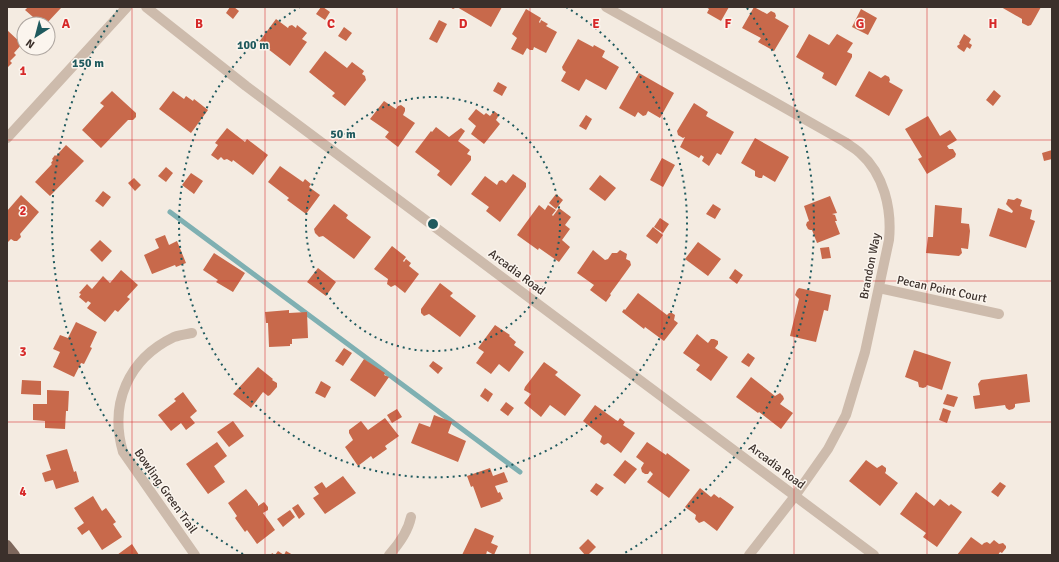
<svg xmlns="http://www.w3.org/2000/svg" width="1059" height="562" font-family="Signika,sans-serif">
<rect width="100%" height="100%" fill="#f4ebe1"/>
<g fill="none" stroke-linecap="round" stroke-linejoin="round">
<path stroke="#7fb0b2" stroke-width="5" d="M170,212L520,472"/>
</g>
<path fill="#c8694b" d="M28,7H60L61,8L46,24H41L25,10Z
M230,7H234L239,11L233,19L226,13Z
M321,7H323L330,12L325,20L316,14Z
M450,7H502L491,27L457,7L453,9Z
M706,7H729L721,21L707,13L709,9Z
M754,7L767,14L771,11L775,13L776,16L775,18L789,26L774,51L758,42L761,38L742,28Z
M1001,7H1041L1031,25L1028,26L1022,23V19Z
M526,9L541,18L539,22L540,23L541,20L548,24L546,26L557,32L546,53L534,47L533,50H530L527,48L523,55L511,49L517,38L512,34Z
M861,9L877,18L868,35L852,27Z
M276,19L288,28L289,26L292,25L296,28L297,25L307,33L302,39L307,42L290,66L259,42Z
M439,20L447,24L437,43L429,39Z
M344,27L352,33L346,41L338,36Z
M7,30L22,44L14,53L16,55L10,61L12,63L7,68Z
M809,34L829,45L837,34L853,43L847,52L852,54V57L836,86L822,78L824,73L796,57Z
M964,34L971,39L969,43L972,45L970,49L967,47L964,52L958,48L957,46L960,44L959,43Z
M578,39L593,47L594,45L605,51L602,57L619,67L606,90L586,79L579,91L561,81L566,72L563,70L562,67Z
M325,51L347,68L352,62L364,71L362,74L365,76L366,80L345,106L332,96L335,93L309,72Z
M869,71L881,78L885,75L889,77L890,80L889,82L903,90L889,116L855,96Z
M639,73L674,93L660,118L648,111L646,115L643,116L638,112L635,117L619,108Z
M498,82L507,87L502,96L493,91Z
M994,90L1001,96L993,106L986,100Z
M112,91L136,113V117L133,120H128L101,148L82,130L104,106L100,103Z
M173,91L184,99L186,96L193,101L194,99L208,110L191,133L159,109Z
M384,101L396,109L398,106L401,105L405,108V111L403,115L415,123L398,147L385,137L389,132L370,119Z
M694,103L708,112L706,116L734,132L721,155L717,153L709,166L702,161L704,157L701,155L699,158L680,147L685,137L683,138L678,135L677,131Z
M476,109L484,115L486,113L490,116L494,111L499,115L496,120L500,124L484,144L471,134L476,126L468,119Z
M586,115L592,119L586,130L579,126Z
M928,116L940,136L950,130L957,140L947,146L949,149H953L956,154L955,157L927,174L918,159L922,157L905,129Z
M436,127L449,137L461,128L465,131L458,141L470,150L467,154L471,156V160L451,186L437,175L440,171L415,152L431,131L432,132Z
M227,128L245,142L247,139L268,155L253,175L233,160L232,162L227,159L224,160L221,157L218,160L211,155L218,145L215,143Z
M755,138L789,157L775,182L763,175L762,178H759L755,176V171L741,163Z
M66,145L84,161L50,196L35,182L52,164L51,163L53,160L52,159L55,155L56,156Z
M1052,150V159L1044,161L1042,153Z
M662,158L675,165L663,187L650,180Z
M280,166L303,182L305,179L311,184L309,187L320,195L306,214L287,200L289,198L268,182Z
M166,167L173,173L166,182L158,176Z
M191,173L203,181L194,194L182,185Z
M513,174L526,183V187L500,222L486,211L489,207L471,194L485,176L497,185L499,181L502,180L506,183Z
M600,175L616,188L605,201L589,189Z
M134,178L141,185L135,191L128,183Z
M103,191L111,197L103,207L95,201Z
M556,194L563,200L556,209L549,203Z
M21,195L39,212L20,234L21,237L17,241H14L11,239L7,243V211Z
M830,196L837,213L832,214L835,215L837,221H835L840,234L817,243L812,230H810L808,229L806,225L807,222L809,221L804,206Z
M1017,198L1022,200L1020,206L1032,210L1030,219L1035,221L1026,248L989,236L998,208L1012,213L1013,211L1006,204L1008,199L1014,200Z
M334,204L348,215L346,218L371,237L354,259L323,236L319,237L315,233L314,229Z
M713,204L721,209L715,219L706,214Z
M539,205L545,210L548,205L556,210L552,215L553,216L559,208L571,217L565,225L570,229L562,240L570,247L559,262L539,248L538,250L517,235Z
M935,205L962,208L961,223L969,224L970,231L968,249L961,248L962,253L959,256L926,253L928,237H933Z
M660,218L669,224L663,233L654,227Z
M653,227L663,235L657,244L646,236Z
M165,235L169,245L177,241L186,263L176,267L175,265L152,274L144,255L159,248L155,239Z
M100,240L112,251L102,262L90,250Z
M698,242L721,259L708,276L685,259Z
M392,246L406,257L403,261L404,262L406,259L411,263L409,266L419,274L405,293L395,285L391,287L387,284L388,279L374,269Z
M829,247L831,258L822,259L820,248Z
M593,250L605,260L608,259L612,253H617L620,250L627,254L626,259L630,261L631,265L610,294L611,295L606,302L590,290L594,285L577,273Z
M214,253L245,273L233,292L216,282L218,280L203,270Z
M318,268L336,282L326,296L307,282Z
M735,269L743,275L737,284L729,278Z
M121,270L138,285L127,297L130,299L118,312L115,310L105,322L87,308L91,303L88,301L86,303L79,297L81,294L79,293L87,284L92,289L103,276L110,283Z
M440,283L453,293L450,296L476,316L460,337L429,314L424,316L421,313V309Z
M799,288L831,295L828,311L824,310L816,342L790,336L799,299L795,295L797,290Z
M638,293L667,315L669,313H672L675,315L674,320L678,323L664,341L645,327L644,329L622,312L624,309L625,310Z
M289,310V313L307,312L308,338L292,339V344H290V346L269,347L268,323H266L265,312Z
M76,322L97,332L90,347L92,348L84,364L81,363L74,377L53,367L60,352L53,349L60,335L68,338Z
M495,325L510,335L509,336L516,342L514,345L524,352L509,372L499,364L491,374L476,363L484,352L478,348Z
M697,334L708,343L711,339H714L718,341V344L715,348L728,357L711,381L696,370L700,365L683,353Z
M344,348L352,353L343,366L335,361Z
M914,350L951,362L942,390L927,385L926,387L923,388L919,387L918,382L905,377Z
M748,353L755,358L749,367L741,362Z
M364,359L385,373L384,375L389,377L375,397L350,380Z
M433,361L443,368L438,374L429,366Z
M544,362L558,372L555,375L581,395L565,416L550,405L541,417L524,403L531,394L524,390L525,387Z
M258,367L273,379L272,380L277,383V387L270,395L268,396L263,392L251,408L233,394Z
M1027,374L1030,402L1015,404V407L1013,409L1009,410L1006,408L1005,405L975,409L973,396L980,395L978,384L981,380Z
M751,377L775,396L780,393L783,396L784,399L780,404L793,413L781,429L759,412L758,413L736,397Z
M22,380L41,381V395L21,394Z
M321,381L331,387L325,398L315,393Z
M485,388L493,394L488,402L480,396Z
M47,390L69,391L68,411H66L65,429L45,428V421L33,420V404H47Z
M183,392L197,411L190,417L195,423L186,430L181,423L171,431L158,415L176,401L174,399Z
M947,394L958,397L954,407L943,404Z
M506,402L514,408L508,416L500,410Z
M595,405L616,420L618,421L620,418L625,422L623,425L635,433L621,453L608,443L604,445L600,442L602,436L583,421Z
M943,408L951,411L947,423L939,420Z
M397,409L402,417L392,423L387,415Z
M434,415L452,422L448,433L466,441L458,462L411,443L419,423L430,427Z
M385,418L399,436L385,446L387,449L373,459L371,456L358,466L345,447L353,440L349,433V430L361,421L368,430Z
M233,421L244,436L229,447L217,432Z
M217,442L227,456L213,467L214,466L225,482L208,494L186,464Z
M647,442L666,455L667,453L690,470L669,498L647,482L653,474L650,471L648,474H645L642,472L641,468L644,463L636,457Z
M67,449L74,472L76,471L79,482L56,489L53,480L45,482L42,473L51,470L46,455Z
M625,460L637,469L625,484L613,475Z
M866,460L877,468L882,465L886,468V471L885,473L898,483L880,506L849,481Z
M490,468L493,476L504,472L508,482L495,486L498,493L500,492L503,499L500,500L501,501L481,508L473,486L471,487L467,476Z
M343,476L356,493L325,514L313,498L319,494L314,487L322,482L326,488Z
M1000,482L1006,486L998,497L991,492Z
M596,483L604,488L597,496L590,491Z
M700,488L711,497L714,494L719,498L720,497L734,507L717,531L704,521L699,523L695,519L696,515L685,507Z
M246,489L258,504V506L264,502L268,507V510L263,513L275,530L257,544L247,530L245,532L235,518L237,516L228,503Z
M916,492L934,506L940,499L949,506L951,504L962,512L937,547L923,537L926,533L900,514Z
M93,496L102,511L106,508L116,522L113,524L122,537L102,550L89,530L82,535L77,528L84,523L74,508Z
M298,504L305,514L299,519L292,508Z
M290,510L295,517L283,527L277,519Z
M475,528L494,536L491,543L498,546L494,555L487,551L486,555H462Z
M971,537L982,545L984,543L987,542L990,544L994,540L999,544L1003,543L1006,546V548L1002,553L1000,552L998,555H957Z
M588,539L596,547L588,555H585L579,548Z
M132,544L139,555H117Z
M278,551L284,555L286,551L293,555H271L272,553L275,555Z"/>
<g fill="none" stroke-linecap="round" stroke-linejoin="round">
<path stroke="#cdbbac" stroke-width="10" d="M146,7L246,86L874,555
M606,7L845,142C850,146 856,149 860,153C884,174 892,209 889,240L865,352L846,415L828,449L795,496L749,555
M7,138L127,7
M879,288L999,314
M192,333C187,334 180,335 174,337C128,359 109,404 123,452L195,555
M389,555C399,544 408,532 411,517"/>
<path stroke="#7d675c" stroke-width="10" d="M7,545L15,555"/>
</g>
<path fill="none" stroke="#d62828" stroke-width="1" stroke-opacity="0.55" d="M132,7V555M265,7V555M397,7V555M530,7V555M662,7V555M794,7V555M927,7V555M7,140H1052M7,281H1052M7,422H1052"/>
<g fill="none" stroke="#1f5a5e" stroke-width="2" stroke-dasharray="2 4">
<circle cx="433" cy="224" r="127"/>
<path d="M566 7A254 254 0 1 1 300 7"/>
<path d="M243 554A381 381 0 0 1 119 8M747 8A381 381 0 0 1 623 554"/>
</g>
<g text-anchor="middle" stroke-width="3" stroke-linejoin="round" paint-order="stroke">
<g font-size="12" fill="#3b302b" stroke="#fbf5ee">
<text transform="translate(870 266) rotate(-79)" y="4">Brandon Way</text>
<text transform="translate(517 272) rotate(37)" y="4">Arcadia Road</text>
<text transform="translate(942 289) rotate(12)" y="4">Pecan Point Court</text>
<text transform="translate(777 466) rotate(37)" y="4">Arcadia Road</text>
<text transform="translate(166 491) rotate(55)" y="4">Bowling Green Trail</text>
</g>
</g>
<g font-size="13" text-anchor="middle" font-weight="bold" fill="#d62828" stroke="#fbf5ee" stroke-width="3" stroke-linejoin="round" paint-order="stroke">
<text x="66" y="28">A</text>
<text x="199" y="28">B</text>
<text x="331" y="28">C</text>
<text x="463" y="28">D</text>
<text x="596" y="28">E</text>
<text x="728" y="28">F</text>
<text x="860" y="28">G</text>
<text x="993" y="28">H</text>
<text x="23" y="75">1</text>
<text x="23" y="215">2</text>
<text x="23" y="356">3</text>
<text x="23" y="496">4</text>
</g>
<circle cx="433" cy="224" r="6" fill="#1f5a5e" stroke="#fbf5ee" stroke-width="2"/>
<g font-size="12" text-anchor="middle" font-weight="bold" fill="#1f5a5e" stroke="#fbf5ee" stroke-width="3" stroke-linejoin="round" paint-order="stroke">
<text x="253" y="49">100 m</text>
<text x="88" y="67">150 m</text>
<text x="343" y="138">50 m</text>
</g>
<rect width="1059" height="562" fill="none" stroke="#3b302b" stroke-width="16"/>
<g transform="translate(36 36) rotate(216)"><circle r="19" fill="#fbf5ee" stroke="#aea6a0"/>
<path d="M0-3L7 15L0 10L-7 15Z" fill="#1f5a5e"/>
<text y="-6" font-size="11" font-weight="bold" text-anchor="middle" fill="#3b302b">N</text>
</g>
</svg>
